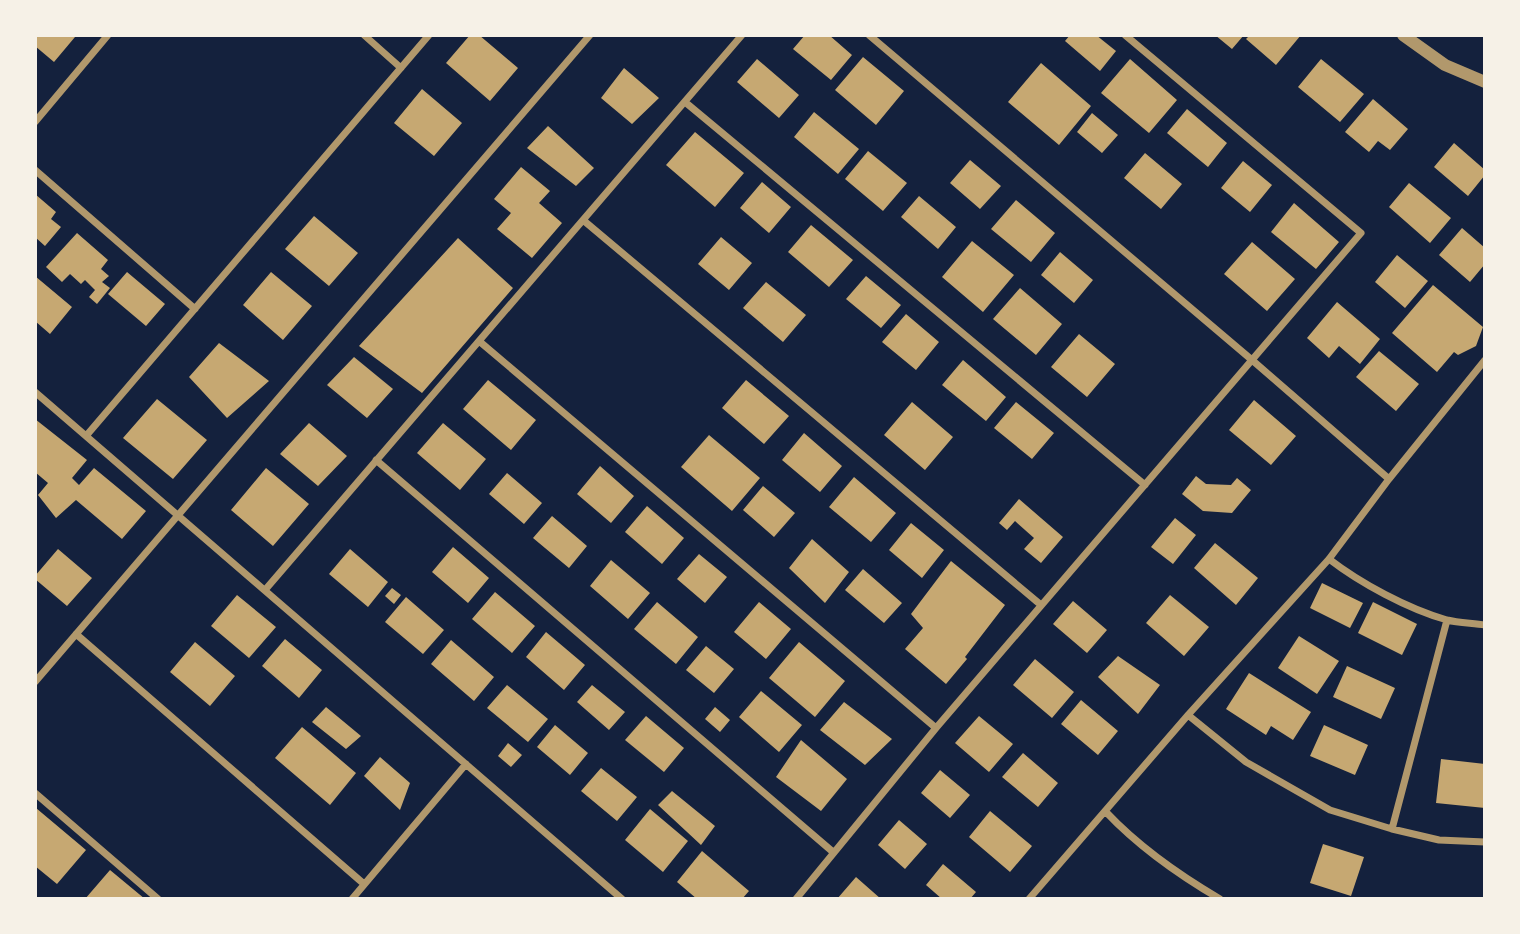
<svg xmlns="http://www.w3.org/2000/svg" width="1520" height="934" font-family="Lato,sans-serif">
<rect width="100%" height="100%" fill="#14213d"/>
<path fill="#c6a872" d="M35,35H73L75,37L54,62L35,46Z
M470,35H479L518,68L490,101L446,63Z
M805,35H829L852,55L831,80L793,49Z
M1070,35H1096L1116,51L1100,71L1065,41Z
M1215,35H1244L1232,49Z
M1250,35H1301L1276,65L1246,39Z
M863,57L904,91L876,125L835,90Z
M757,59L799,95L779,118L737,82Z
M1130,59L1177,100L1149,133L1101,93Z
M1321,59L1364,94L1340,122L1298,87Z
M1041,63L1091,106L1059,145L1008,102Z
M624,68L659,98L632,124L601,98Z
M422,89L462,123L434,156L394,123Z
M1373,99L1408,129L1390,150L1378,141L1369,152L1345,132Z
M1187,109L1227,143L1208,167L1167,133Z
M814,112L859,149L838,174L794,137Z
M1092,113L1118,135L1102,153L1077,132Z
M548,126L594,168L576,186L527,148Z
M695,132L744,173L715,207L666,165Z
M1454,143L1485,170V175L1468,196L1434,167Z
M868,151L907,183L883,211L845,179Z
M1145,153L1182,184L1161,209L1124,178Z
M970,160L1001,186L980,209L950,183Z
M1243,161L1272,185L1250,212L1221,188Z
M521,167L550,191L539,203L562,223L532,258L497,229L511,213L494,199Z
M762,182L791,207L769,233L740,208Z
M1409,183L1451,218L1430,243L1389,207Z
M35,194L56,212L51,219L61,227L45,246L35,237Z
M919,196L956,227L938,249L901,217Z
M1016,200L1055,233L1031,262L991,229Z
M1294,203L1339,242L1316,269L1271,232Z
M314,216L358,253L329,286L285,249Z
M811,225L853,260L829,287L788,252Z
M1462,228L1485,248V264L1470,282L1439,255Z
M77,233L108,260L101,269L109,276L102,282L110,288L97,304L89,297L95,290L85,280L81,284L70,274L62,282L46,267Z
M721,237L752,263L729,290L698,264Z
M458,238L513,288L422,393L359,346Z
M972,241L1014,275L983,312L942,277Z
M1252,242L1295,279L1267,311L1224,274Z
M1060,252L1093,280L1074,303L1041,275Z
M1397,255L1428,281L1405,308L1375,282Z
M127,272L165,304L146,326L108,294Z
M271,272L312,306L283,340L243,305Z
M35,276L72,307L50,334L35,321Z
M866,276L901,305L881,328L846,299Z
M766,282L806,315L783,342L743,308Z
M1433,285L1483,327L1476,346L1458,355L1454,352L1437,372L1392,333Z
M1020,288L1062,324L1036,355L993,319Z
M1337,302L1380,339L1360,364L1339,346L1329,358L1307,338Z
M906,314L939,342L916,370L882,342Z
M1079,334L1115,364L1087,397L1051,367Z
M219,343L269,381L227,418L189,377Z
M1379,351L1419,384L1396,411L1356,377Z
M354,357L393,389L367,418L327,385Z
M963,360L1006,397L986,421L942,385Z
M488,380L536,420L511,450L463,409Z
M746,380L789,416L764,444L722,408Z
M157,399L207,440L173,479L123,438Z
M1254,400L1296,436L1271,465L1229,430Z
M912,402L953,437L925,470L884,435Z
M1016,402L1054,433L1032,459L994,428Z
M35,419L87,460L72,478L79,485L94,468L146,511L122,539L76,500L56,518L38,495L48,483L35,472Z
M309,423L347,456L318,486L280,454Z
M443,423L486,459L460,490L417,453Z
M804,433L842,466L820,492L782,460Z
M709,435L760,478L732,511L681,467Z
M600,466L634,496L611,523L577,494Z
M266,468L309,504L273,546L231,510Z
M507,473L542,503L524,524L489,494Z
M1196,476L1206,484L1231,485L1237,478L1251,490L1232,513L1203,511L1182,494Z
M854,477L896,513L871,542L829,507Z
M763,486L795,513L774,537L743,510Z
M1019,499L1063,537L1041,563L1024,549L1034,538L1015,521L1007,530L999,523Z
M647,506L684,538L662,564L625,532Z
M552,516L587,546L569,568L533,538Z
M1175,518L1196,535L1173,564L1151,547Z
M911,523L944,550L922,578L889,550Z
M812,539L849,572L825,603L789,568Z
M1215,543L1258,578L1236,605L1194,568Z
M453,547L489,578L468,603L432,572Z
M58,549L92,578L67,606L35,579V576Z
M350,549L388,582L368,607L329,574Z
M699,554L727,577L705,603L677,579Z
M611,560L650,593L628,619L590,586Z
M951,561L1005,605L965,657L967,659L946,684L905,649L923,628L911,614Z
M863,569L902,603L884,623L845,590Z
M1322,583L1363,603L1350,628L1310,608Z
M392,588L401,595L394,604L385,596Z
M495,592L535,626L512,653L472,619Z
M237,595L276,627L249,658L211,626Z
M1170,595L1209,627L1184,656L1146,623Z
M406,597L444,630L423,654L385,622Z
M1073,601L1107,630L1087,653L1053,624Z
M657,602L698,637L676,664L634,629Z
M759,602L791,629L766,659L734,632Z
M1373,602L1417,624L1402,655L1358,633Z
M546,632L585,665L564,690L526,657Z
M1299,636L1339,661L1317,694L1278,668Z
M285,639L322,670L299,698L262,666Z
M451,640L494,677L474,701L431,664Z
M195,642L235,676L210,706L170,672Z
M799,642L845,681L815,717L769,678Z
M706,646L734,669L714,693L686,670Z
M1118,656L1160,685L1138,714L1098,677Z
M1035,659L1074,692L1052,718L1013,685Z
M1347,666L1395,688L1381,719L1333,697Z
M1249,673L1311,712L1293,740L1271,726L1266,735L1226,709Z
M507,685L548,719L528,742L487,708Z
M592,685L625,712L609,730L577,702Z
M761,691L802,725L779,752L739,717Z
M1081,700L1118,731L1098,755L1061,724Z
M844,702L892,739L865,765L820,730Z
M326,707L361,736L346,749L312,722Z
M715,707L730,720L720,732L705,719Z
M646,716L684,748L664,772L625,740Z
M979,716L1013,744L989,772L955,743Z
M555,725L588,753L570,775L537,747Z
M1324,725L1368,745L1355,775L1310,756Z
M302,727L356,773L330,805L275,758Z
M801,740L847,779L821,811L776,777Z
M508,743L522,755L511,767L498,756Z
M1023,753L1058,783L1038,807L1002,777Z
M380,757L410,783L400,810L364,776Z
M1441,759L1485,764V808L1436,803Z
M601,768L637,797L617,821L581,791Z
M940,770L970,795L950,818L921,793Z
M672,791L715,826L701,845L658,805Z
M36,808L86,850L57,884L35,866Z
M650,809L688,841L663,872L625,840Z
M990,811L1032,846L1010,872L969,837Z
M899,820L927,844L905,869L878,845Z
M1323,844L1364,857L1351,896L1310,883Z
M702,851L749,891L742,899H697L677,882Z
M943,864L976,892L970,899H942L926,885Z
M110,870L145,899H85Z
M856,877L881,899H837Z"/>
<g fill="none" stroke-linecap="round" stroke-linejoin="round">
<path stroke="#b1986c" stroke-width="7" d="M364,35L401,68
M869,35L1252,360L1389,479L1329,559L1188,715L1029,899
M685,102L1145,485
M35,122L108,35
M35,170L195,309
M583,220L1041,605
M479,341L936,728
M35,392L622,899
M86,436L429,35
M376,460L833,852
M1389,479L1485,360
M1329,559C1360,583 1408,609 1447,620C1459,623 1473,623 1485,625
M265,590L742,35
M76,634L364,884
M35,682L590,35
M1188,715L1246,762L1330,810L1392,829L1439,840L1485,842
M35,793L158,899
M1106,812C1139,847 1179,875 1220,899
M1392,829L1447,620
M352,899L466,764
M796,899L936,728L1361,233L1125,35"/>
<path stroke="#b1986c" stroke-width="12" d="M1403,35L1445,65L1485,82"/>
</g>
<rect width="1520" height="934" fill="none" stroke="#f6f1e7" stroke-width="74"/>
</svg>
